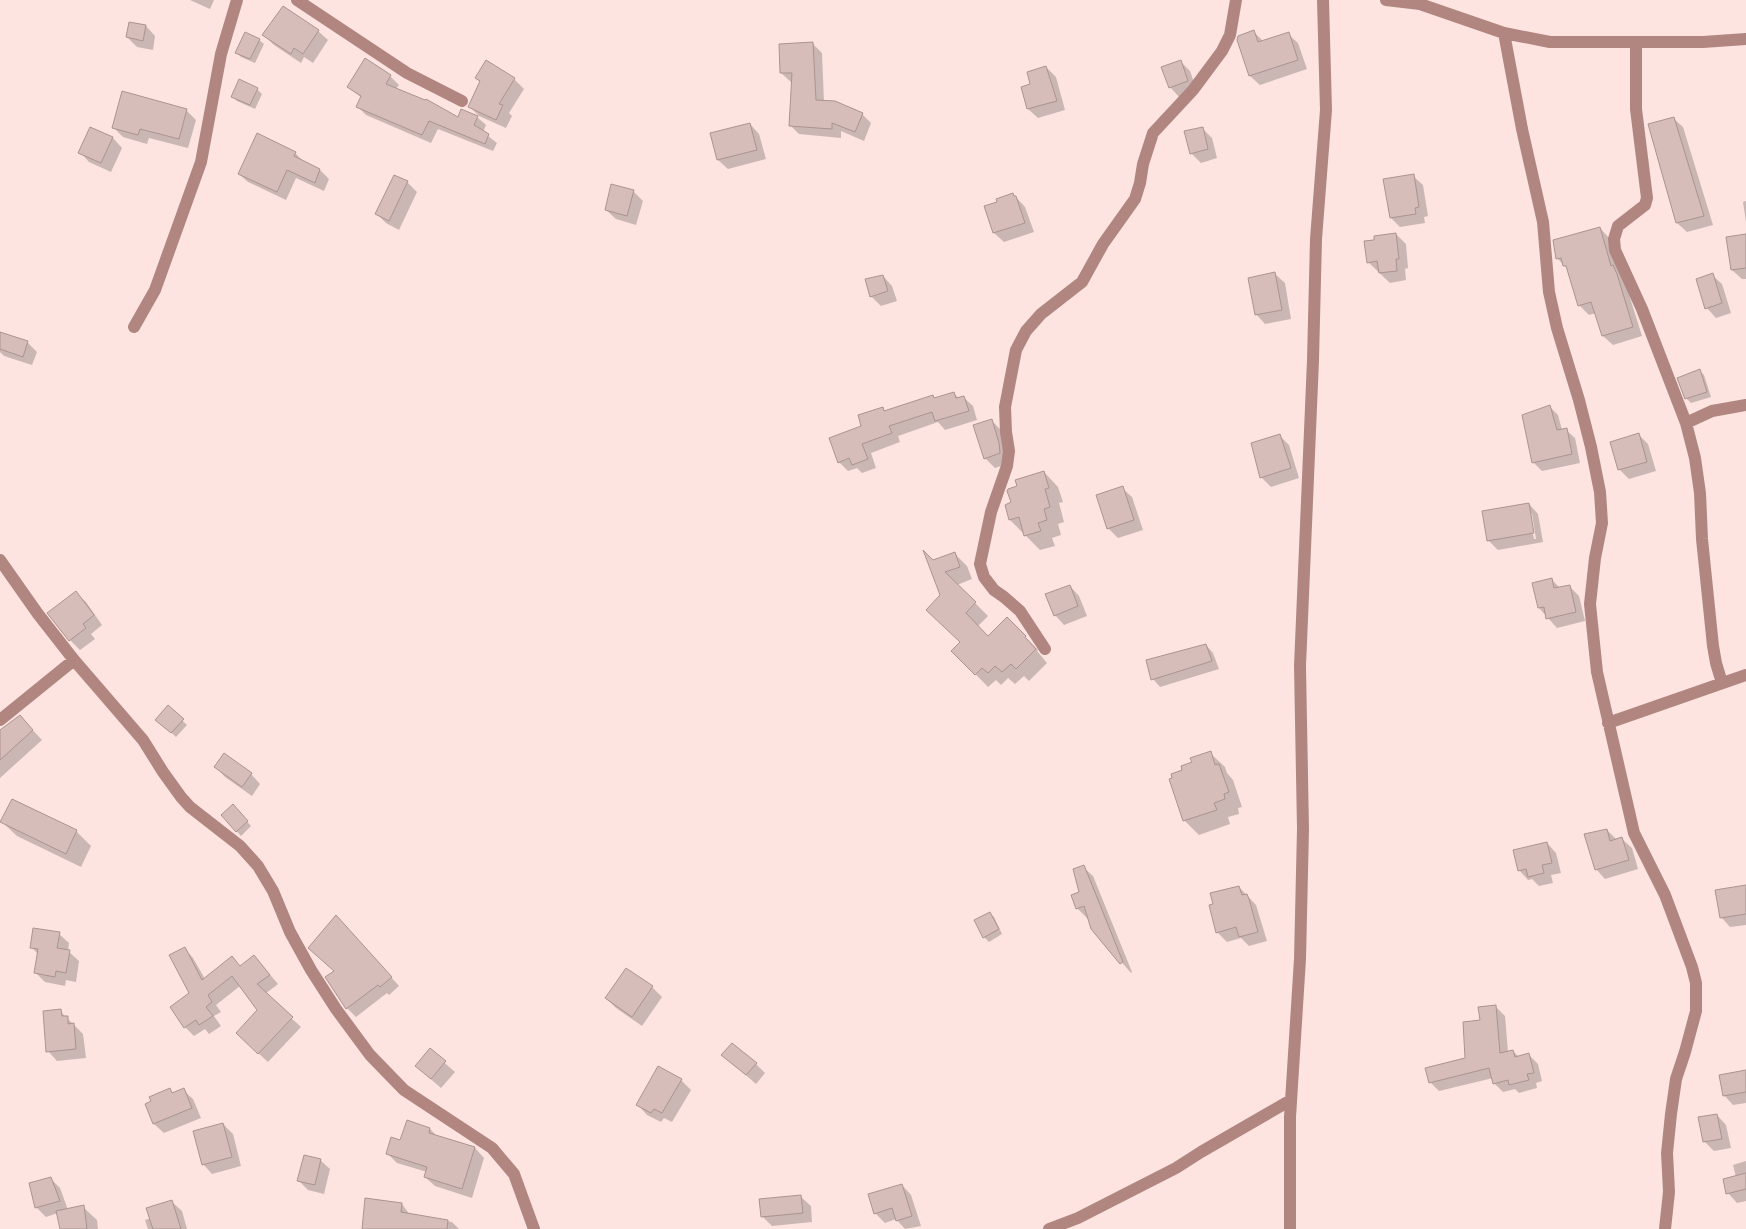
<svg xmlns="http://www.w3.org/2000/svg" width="1746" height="1229" font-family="'DejaVu Sans',sans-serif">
<rect width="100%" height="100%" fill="#fde4e0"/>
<path fill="#0003" fill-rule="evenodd" d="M190,0H214L210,9Z
M146,26L155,36L153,50L137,47L127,37Z
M318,31L328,40L313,63L304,57L301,63L274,45L264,35Z
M1254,32L1264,42L1288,34L1298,43L1307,69L1260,85L1250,76L1238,40Z
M259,40L264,44L255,63L241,57L237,53Z
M813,44L822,53L824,102L862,114L871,123L864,141L841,131V138L799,134L790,125L793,82H791L781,73Z
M366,60L390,76L399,85L396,89L458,118L477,117L486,125L483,132L497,143L493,151L438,129L431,143L366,115L358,107L362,98L348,87Z
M1180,61L1190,71L1197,91L1179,97L1170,87Z
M486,62L514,79L524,89L509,113L512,116L506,128L479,116L469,106L480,82L476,78Z
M1046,67L1056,77L1065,110L1038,118L1028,109L1032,85Z
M257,89L262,94L255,109L237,101L232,96Z
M186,110L196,120L188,148L149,138L147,144L123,137L114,128Z
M1673,118L1683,127L1713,225L1687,232L1677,223L1650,125Z
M750,124L759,134L766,159L728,169L718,160Z
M91,128L113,138L122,148L111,172L89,162L80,152Z
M1202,128L1212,138L1217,158L1201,163L1191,153Z
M295,153L304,162L320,170L329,179L324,191L296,178L286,200L248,182L239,174Z
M394,176L407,182L417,192L399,230L386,223L377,214Z
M1413,176L1423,185L1428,216L1424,217L1425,223L1400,227L1391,218Z
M633,191L643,201L636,225L616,219L606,210Z
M1013,194L1025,207L1034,232L1004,242L994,233L998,203Z
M1746,201V222L1743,202Z
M1600,228L1609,238L1626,285L1642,336L1613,345L1603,336L1596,313L1589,315L1579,305L1569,270L1558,259L1554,241Z
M1396,234L1406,244L1408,268L1405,269L1406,280L1390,283L1368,262Z
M1746,235V279H1742L1732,270Z
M1275,274L1285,283L1291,319L1265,324L1256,314Z
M1712,275L1722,284L1731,313L1716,318L1707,308Z
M883,276L892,286L897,301L881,306L871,296Z
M0,333L27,342L37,352L32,365L4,356L0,352Z
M1700,371L1704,375L1711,397L1691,403L1686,398Z
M954,393L959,399L963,397L973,406L977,420L945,430L938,422L898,436L900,442L871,453L876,468L862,473L857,468L848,471L839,462L863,427L882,408L886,412L932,396L935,399Z
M1550,407L1558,415L1562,430H1566L1575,438L1580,463L1542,471L1533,462Z
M991,420L1001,430L1010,463L995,468L985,458Z
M1639,435L1648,444L1656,471L1629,479L1619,469Z
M1280,436L1289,445L1299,478L1271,487L1261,477Z
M1044,472L1058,487L1063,502L1059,503L1064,522L1058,524L1061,535L1052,538L1055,546L1040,550L1010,520L1012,503L1018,487Z
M1122,488L1132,497L1143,530L1118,538L1108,528Z
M1529,504L1538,514L1543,542L1498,550L1488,540ZM1529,514H1532L1536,539H1534Z
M954,553L967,566L972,579L957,585L988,616L977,627L988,637L1007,619L1038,650L1037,651L1047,663L1029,681L1024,676L1015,684L1008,678L1001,685L996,680L988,687L953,651L961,642L941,596L933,561Z
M1552,580L1560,588L1569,586L1579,596L1585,621L1557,628L1539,608Z
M1070,586L1079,596L1087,616L1064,625L1055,615Z
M76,593L86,602L102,625L91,634L95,639L80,650L70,640Z
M1206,645L1213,653L1219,669L1160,687L1153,679Z
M168,707L187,725L176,737L157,719Z
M29,726L42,740L0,778V733Z
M1210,753L1225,767L1227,773L1233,780L1242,807L1238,808L1239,814L1228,817L1230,824L1199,835L1184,820V771Z
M216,767L251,774L260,784L252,796L225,777Z
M13,800L77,832L91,846L81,867L17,836L2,822Z
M233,806L251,826L241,836L222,815Z
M1607,830L1617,840L1622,839L1632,848L1638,869L1605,879L1596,869Z
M1547,843L1556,853L1561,873L1551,875L1553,883L1539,886L1532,879L1528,880L1519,870Z
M1083,867L1093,876L1132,972L1131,973L1092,928L1089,917L1087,918L1077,908L1081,892Z
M1239,887L1256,905L1267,941L1249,946L1241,938L1227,942L1217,932L1215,904Z
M1746,887V925L1730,927L1721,917Z
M989,913L994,917L1002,934L989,942L984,937Z
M345,925L399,986L389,995L387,993L356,1017L347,1008L327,978L335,971Z
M59,934L69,943L68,951L79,961L76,982L66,980L65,986L45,982L36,973L39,955L31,947Z
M184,948L193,958L205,979L241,967L254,956L278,984L265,994L301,1027L268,1062L246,1042L259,1010L240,986L216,1005L221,1012L214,1016L221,1026L209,1034L205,1029L194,1036L185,1027L191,994Z
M626,969L652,987L662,997L642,1026L616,1008L606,998Z
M1496,1007L1505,1016L1508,1052L1513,1051L1519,1057L1529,1055L1538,1064L1542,1081L1536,1083L1537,1088L1519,1093L1515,1089L1503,1092L1494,1083L1493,1078L1439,1091L1430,1082L1467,1059L1481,1022Z
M60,1011L83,1034L86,1058L57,1061L48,1051Z
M430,1050L455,1072L441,1088L426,1075Z
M723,1055L756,1064L765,1073L756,1084Z
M1746,1071V1103L1733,1105L1724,1095Z
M681,1080L691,1090L672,1122L664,1118L661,1122L647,1115L638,1105Z
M169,1089L174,1094L183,1090L193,1099L201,1118L164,1133L154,1124Z
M1717,1115L1726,1125L1731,1148L1714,1151L1704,1141Z
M407,1122L430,1129L437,1136L475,1148L484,1158L472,1198L435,1186L425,1177L427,1172L397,1163L387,1153L401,1142Z
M223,1124L233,1134L241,1166L212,1174L203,1164Z
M320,1160L330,1169L324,1194L308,1190L299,1181Z
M1746,1161V1201L1737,1203L1728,1193L1736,1177L1733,1165Z
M51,1179L60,1188L68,1210L83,1207L97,1220L98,1229H61L58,1213L46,1217L36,1207Z
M902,1185L911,1195L921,1226L905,1229L896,1219L885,1223L875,1213Z
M801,1197L811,1206L812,1222L772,1226L762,1216Z
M172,1202L182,1211L187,1229H148L145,1220L151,1218Z
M402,1204L410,1215L452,1222L459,1229H363Z"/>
<path fill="#d6bdb9" stroke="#ab9490" d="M283,6L319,30L303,54L294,48L291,54L262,35Z
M129,22L146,25L143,41L126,37Z
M1254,30L1258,42L1289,32L1298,60L1249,76L1237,40L1238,36Z
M245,32L260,39L250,59L235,53Z
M813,42L816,100L835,101L863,113L855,132L832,123V129L789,126L792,73H780L779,44Z
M365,58L391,75L386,84L425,100L426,99L458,117L461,109L478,116L474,125L489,134L485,144L429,121L422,135L356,107L361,96L347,87Z
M486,60L515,78L499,104L503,105L496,120L468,107L480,81L475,78Z
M1181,60L1188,81L1169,88L1161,67Z
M1046,66L1057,101L1027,109L1021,87L1030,84L1027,72Z
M239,79L258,88L250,105L231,97Z
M122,91L187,109L179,139L140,129L138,135L112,128Z
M1674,117L1704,216L1676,223L1648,124Z
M750,123L757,150L717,160L710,133Z
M90,127L113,137L101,163L78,153Z
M1203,127L1208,149L1190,154L1184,131Z
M257,133L296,152L294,156L320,169L315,183L287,170L277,192L238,174Z
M1414,174L1419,207L1415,208L1416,214L1390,218L1383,179Z
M394,175L408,181L389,221L375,214Z
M611,184L634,190L627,216L605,210Z
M1013,193L1014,196H1016L1025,223L993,233L984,206L997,202L996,199Z
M1600,227L1611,266L1613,265L1617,274L1633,327L1602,336L1591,302L1578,306L1566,266H1563L1561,258L1556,259L1553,240Z
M1396,233L1399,259H1396L1397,271L1379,273L1377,261L1367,263L1364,241L1374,240V236Z
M1746,234V268L1731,270L1726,237Z
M1275,272L1282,310L1255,315L1248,278Z
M1713,273L1722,303L1705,309L1696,279Z
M883,275L888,291L870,297L865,279Z
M0,332L28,341L23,357L0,349Z
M1700,369L1707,392L1685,399L1677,378Z
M954,392L956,398L964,396L969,411L935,421L932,412L889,426L892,433L862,444L868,459L852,465L849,458L838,463L829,438L861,426L858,415L883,407L884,411L933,395L934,398Z
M1550,405L1557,430L1567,428L1572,454L1532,463L1522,415Z
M992,419L999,443L1000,453L984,459L973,425Z
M1639,433L1647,462L1618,470L1610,442Z
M1280,434L1291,468L1260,478L1251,443Z
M1044,471L1049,488L1045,489L1050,507L1044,509L1047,520L1038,523L1041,531L1024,536L1019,517L1009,520L1005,505L1011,502L1007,491L1008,489L1017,486L1015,480Z
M1123,486L1134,520L1107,529L1096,495Z
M1529,503L1534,533L1487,541L1482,511Z
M923,550L933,560L955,552L960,567L945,572L976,602L966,613L988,636L1007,617L1026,636L1025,637L1036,649L1016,669L1011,664L1002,672L995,666L988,673L982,668L975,675L951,651L960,642L926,610L940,595Z
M1552,578L1554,588L1570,585L1576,612L1546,619L1544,607L1538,608L1532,583Z
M1070,585L1078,606L1054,616L1045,594Z
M76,591L94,615L83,624L86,628L69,641L47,613Z
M1206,644L1212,661L1151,680L1146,660Z
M168,705L184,719L171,733L155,720Z
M20,715L33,730L0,760V730Z
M1211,751L1215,765L1219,764L1229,792L1224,794L1225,799L1214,803L1217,810L1183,821L1169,779L1172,778L1171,774L1182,770L1181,766L1192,762L1190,758Z
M224,753L252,773L242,787L214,767Z
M12,799L77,830L66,854L0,822Z
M233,804L248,821L236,832L221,815Z
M1607,829L1610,841L1622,837L1629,860L1595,870L1584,834Z
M1547,842L1552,863L1542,865L1544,873L1528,877L1526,869L1518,871L1513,850Z
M1084,865L1123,962L1120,964L1091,929L1084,906L1076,909L1071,895L1079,892L1073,869Z
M1746,885V914L1720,918L1715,890Z
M1239,886L1242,895L1247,894L1249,899L1258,932L1239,937L1236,927L1216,933L1209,905L1213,904L1210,893Z
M990,912L999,929L983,938L974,920Z
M336,915L392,977L380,987L378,985L346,1009L325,977L334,971L308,948Z
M33,928L60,932L57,948L70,950L66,973L56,971L55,977L34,973L38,949L30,948Z
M185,947L202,980L232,956L240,966L254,955L270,975L257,984L293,1017L258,1054L236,1033L257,1010L232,976L208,995L212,1002L206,1007L213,1016L199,1025L196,1020L184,1028L170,1007L189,993L169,955Z
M626,968L653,986L632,1017L605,998Z
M1496,1005L1500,1053L1513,1050L1515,1057L1529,1053L1534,1073L1527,1074L1529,1080L1509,1085L1508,1080L1493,1084L1489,1068L1429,1083L1425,1068L1465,1058L1463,1022L1480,1020L1478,1007Z
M61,1009L62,1016H68V1024L74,1023L76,1049L46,1052L43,1011Z
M732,1043L757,1063L746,1075L721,1055Z
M430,1048L446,1061L431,1079L415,1066Z
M658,1066L682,1079L662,1113L654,1109L651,1113L636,1105Z
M1746,1070V1092L1723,1096L1719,1075Z
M170,1088L172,1093L184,1088L192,1108L153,1124L145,1104L151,1101L149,1097Z
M1717,1114L1722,1139L1703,1142L1698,1117Z
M407,1120L430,1128L429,1133L475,1147L462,1189L424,1177L427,1167L386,1154L391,1137L400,1140Z
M223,1123L232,1157L202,1165L193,1131Z
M304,1155L321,1159L315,1185L297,1181Z
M1746,1173V1189L1726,1194L1723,1179Z
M51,1177L60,1201L35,1208L29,1183Z
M902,1184L912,1216L896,1221L892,1208L874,1214L868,1194Z
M801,1195L803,1213L761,1217L759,1199Z
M365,1198L402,1203L401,1212L448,1220L447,1229H362Z
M172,1200L181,1229H153L146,1208Z
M84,1205L87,1229H60L56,1211Z"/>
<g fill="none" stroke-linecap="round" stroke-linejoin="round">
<path stroke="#b18680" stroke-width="12" d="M297,0L407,73L462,101
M1386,0L1420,4L1504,33L1550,42H1703L1746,39
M1504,33L1522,129L1543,222L1549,292L1557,328L1579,400L1591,447L1600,492L1602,523L1595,558L1590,604L1597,672L1634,833L1665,895L1692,967L1696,983V1011L1685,1052L1676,1079L1671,1114L1667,1153L1669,1192L1665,1229
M1636,43V109L1647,198L1645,205L1618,226L1614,239L1615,250L1642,309L1686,423L1695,458L1700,493L1702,539L1713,646L1716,663L1722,683
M134,327L155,290L201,162L221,54L237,0
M1686,423L1712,411L1746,405
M0,560L38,614L74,660L143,740L163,772L181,797L190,807L240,846L258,866L273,891L290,932L311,970L336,1009L370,1055L404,1090L492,1148L514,1174L534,1229
M1045,649L1020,611L1004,597L994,590L984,577L980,564L991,512L1007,466L1009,451L1006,432L1005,407L1016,350L1026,331L1041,314L1082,282L1103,244L1135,199L1140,183L1143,164L1153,133L1193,90L1222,51L1230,35L1236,0
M0,720L74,660
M1608,723L1746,675
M1049,1229L1078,1218L1176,1168L1201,1152L1291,1100
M1290,1229V1117L1300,959L1303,829L1300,666L1313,360L1316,239L1326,110L1323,0"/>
</g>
</svg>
